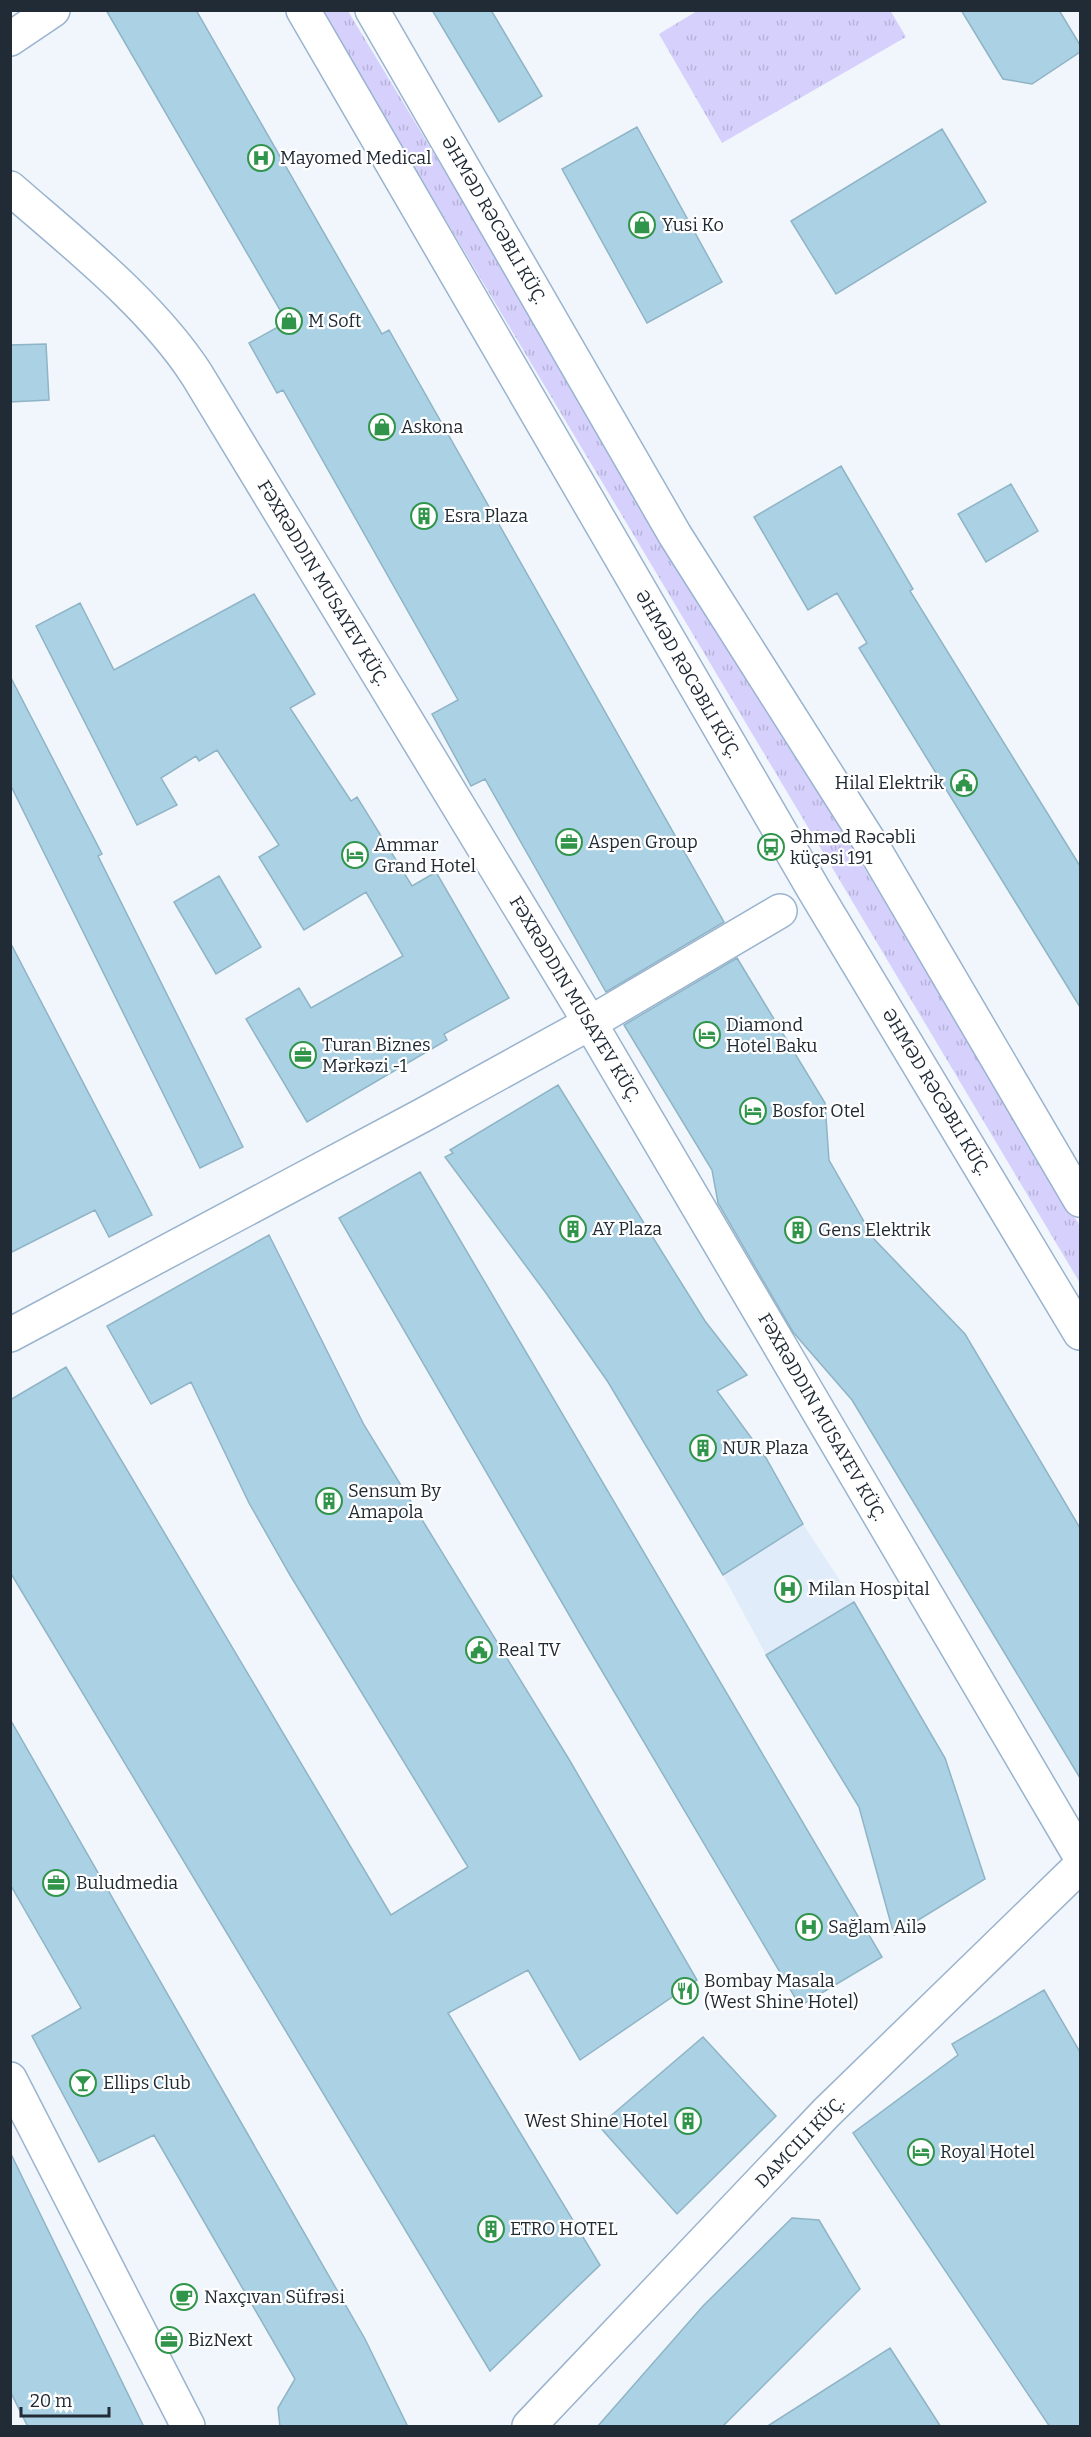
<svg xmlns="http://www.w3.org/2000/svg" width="1091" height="2437" font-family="Bitter,serif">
<defs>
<pattern id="grass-tufts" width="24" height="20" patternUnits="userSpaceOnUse" patternTransform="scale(1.5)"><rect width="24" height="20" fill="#d6d0fd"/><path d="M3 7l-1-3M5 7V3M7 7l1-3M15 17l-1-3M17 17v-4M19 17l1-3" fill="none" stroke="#b7b3d9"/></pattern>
</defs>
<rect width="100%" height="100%" fill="#f1f6fc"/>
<path fill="#e0ecfa" d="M803,1524L854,1602L766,1655L723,1575Z"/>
<path fill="url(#grass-tufts)" d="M890,10L906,37L722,143L659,34L697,11Z
M321,11H348L1080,1226V1283Z"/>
<path fill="#abd1e4" stroke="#8fb4c6" stroke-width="1.5" d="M106,10H196L382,334L389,330L724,922L606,992L485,779L471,786L432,714L458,700L283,390L277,393L249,343L287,322Z
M432,10H491L542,96L499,122Z
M961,10H1059L1080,45V52L1032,84L1003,79Z
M637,127L722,282L647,323L562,169Z
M942,129L986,202L836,294L791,221Z
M46,344L49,400L10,402V345Z
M841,466L913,589L910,591L1080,866V1007L859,648L867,643L837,593L808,610L754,517Z
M1011,484L1038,531L986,562L958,514Z
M254,594L315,694L290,708L351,801L357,797L412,886L436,872L509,998L444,1034L447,1040L307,1122L246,1019L299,988L311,1008L403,956L366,892L304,930L259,857L279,845L217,750L199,761L196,756L161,778L177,805L137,825L36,626L80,603L114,670Z
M10,676L102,854L98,856L243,1147L200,1168L10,784Z
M219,876L261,947L216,974L174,902Z
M10,942L152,1215L109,1237L95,1210L10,1253Z
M737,958L825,1103L829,1160L874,1239L965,1334L1080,1528V1778L852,1400L793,1332L718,1203L712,1170L624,1025Z
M558,1085L705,1321L747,1375L717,1391L766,1458L803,1524L723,1575L608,1382L546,1293L445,1157L453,1153L450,1150Z
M420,1172L882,1957L800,2006L586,1644L339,1218Z
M269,1235L364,1425L570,1761L697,1980L580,2060L528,1970L448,2013L600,2265L490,2371L10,1572V1400L66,1367L391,1915L468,1867L290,1575L249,1503L191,1382L151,1404L107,1326Z
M854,1602L945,1758L985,1879L894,1935L859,1807L766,1655Z
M10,1719L365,2339L408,2427H280L278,2408L295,2379L154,2135L99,2162L32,2036L81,2008L10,1884Z
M1044,1990L1080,2052V2427H1050L853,2133L958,2055L952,2044Z
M703,2037L776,2116L677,2214L599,2126Z
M10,2152L144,2427H28L10,2391Z
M792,2218L819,2220L860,2289L722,2427H597L703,2306Z
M890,2348L941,2427H766Z"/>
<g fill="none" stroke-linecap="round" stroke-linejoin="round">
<defs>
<path id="minor" d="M10,39L53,10
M10,188C73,243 152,305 197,375L590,1023L1080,1856
M10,1335L423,1115L590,1023L780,911
M10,2079L188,2426
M529,2426L826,2113L1080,1866"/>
<path id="major" d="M303,10L814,890L1080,1333
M372,10L675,535L876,852L1080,1200"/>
</defs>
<use href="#minor" stroke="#9ab3ce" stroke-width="36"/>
<use href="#major" stroke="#9ab3ce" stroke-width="36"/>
<use href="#minor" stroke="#fff" stroke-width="33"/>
<use href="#major" stroke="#fff" stroke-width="33"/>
</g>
<defs>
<symbol id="hospital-ring" viewBox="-11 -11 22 22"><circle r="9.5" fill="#fff" stroke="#30954a" stroke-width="1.5"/><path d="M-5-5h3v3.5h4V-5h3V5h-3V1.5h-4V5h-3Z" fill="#30954a"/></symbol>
<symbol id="shop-ring" viewBox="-11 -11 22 22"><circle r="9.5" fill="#fff" stroke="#30954a" stroke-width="1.5"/><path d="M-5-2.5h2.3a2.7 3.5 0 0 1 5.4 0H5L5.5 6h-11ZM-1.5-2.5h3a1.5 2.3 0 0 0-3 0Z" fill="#30954a"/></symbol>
<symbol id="building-ring" viewBox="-11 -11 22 22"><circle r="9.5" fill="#fff" stroke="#30954a" stroke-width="1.5"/><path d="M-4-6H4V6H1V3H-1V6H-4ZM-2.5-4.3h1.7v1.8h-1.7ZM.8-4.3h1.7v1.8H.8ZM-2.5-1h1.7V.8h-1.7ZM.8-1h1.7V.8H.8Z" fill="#30954a"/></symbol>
<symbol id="civic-ring" viewBox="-11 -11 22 22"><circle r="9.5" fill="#fff" stroke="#30954a" stroke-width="1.5"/><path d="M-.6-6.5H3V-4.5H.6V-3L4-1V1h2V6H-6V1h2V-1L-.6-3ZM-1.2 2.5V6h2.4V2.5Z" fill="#30954a"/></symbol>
<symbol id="office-ring" viewBox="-11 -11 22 22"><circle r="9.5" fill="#fff" stroke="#30954a" stroke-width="1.5"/><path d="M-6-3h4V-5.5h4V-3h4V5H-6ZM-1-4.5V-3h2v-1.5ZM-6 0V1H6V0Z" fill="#30954a"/></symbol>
<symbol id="bus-ring" viewBox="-11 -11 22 22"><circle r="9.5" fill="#fff" stroke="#30954a" stroke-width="1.5"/><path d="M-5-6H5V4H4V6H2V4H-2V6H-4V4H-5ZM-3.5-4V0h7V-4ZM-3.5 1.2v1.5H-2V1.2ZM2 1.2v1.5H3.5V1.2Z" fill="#30954a"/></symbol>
<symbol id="hotel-ring" viewBox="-11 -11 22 22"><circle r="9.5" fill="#fff" stroke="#30954a" stroke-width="1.5"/><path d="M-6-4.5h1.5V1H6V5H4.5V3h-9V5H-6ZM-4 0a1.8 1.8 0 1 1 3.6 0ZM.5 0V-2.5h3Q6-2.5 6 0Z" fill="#30954a"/></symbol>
<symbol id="restaurant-ring" viewBox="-11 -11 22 22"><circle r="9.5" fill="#fff" stroke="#30954a" stroke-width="1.5"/><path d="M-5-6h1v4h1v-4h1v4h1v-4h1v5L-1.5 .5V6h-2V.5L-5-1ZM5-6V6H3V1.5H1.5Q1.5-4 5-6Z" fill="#30954a"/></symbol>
<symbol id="bar-ring" viewBox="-11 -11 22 22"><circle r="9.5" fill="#fff" stroke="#30954a" stroke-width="1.5"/><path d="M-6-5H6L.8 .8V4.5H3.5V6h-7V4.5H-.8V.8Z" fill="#30954a"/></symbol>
<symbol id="cafe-ring" viewBox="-11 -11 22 22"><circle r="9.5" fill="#fff" stroke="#30954a" stroke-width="1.5"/><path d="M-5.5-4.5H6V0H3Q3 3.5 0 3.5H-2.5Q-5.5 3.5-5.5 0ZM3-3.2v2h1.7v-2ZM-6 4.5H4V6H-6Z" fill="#30954a"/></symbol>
</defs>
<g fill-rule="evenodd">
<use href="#hospital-ring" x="246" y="143" width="30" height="30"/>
<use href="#shop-ring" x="627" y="210" width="30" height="30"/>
<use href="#shop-ring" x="274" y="306" width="30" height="30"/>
<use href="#shop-ring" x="367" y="412" width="30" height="30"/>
<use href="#building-ring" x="409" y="501" width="30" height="30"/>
<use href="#civic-ring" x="949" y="768" width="30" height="30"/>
<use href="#office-ring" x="554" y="827" width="30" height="30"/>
<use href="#bus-ring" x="756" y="832" width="30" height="30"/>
<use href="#hotel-ring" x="340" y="840" width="30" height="30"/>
<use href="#hotel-ring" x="692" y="1020" width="30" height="30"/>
<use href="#office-ring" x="288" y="1040" width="30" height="30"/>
<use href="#hotel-ring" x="738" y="1096" width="30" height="30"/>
<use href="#building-ring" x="558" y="1214" width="30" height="30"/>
<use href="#building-ring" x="783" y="1215" width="30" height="30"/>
<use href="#building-ring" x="688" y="1433" width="30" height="30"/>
<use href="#building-ring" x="314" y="1486" width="30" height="30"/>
<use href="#hospital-ring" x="773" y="1574" width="30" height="30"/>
<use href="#civic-ring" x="464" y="1635" width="30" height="30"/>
<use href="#office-ring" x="41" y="1868" width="30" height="30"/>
<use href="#hospital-ring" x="794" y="1912" width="30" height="30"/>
<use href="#restaurant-ring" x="670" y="1976" width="30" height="30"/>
<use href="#bar-ring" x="68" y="2068" width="30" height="30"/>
<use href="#building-ring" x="673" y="2106" width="30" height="30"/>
<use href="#hotel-ring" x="906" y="2137" width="30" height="30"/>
<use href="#building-ring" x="476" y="2214" width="30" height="30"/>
<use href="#cafe-ring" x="169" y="2282" width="30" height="30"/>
<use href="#office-ring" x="154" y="2325" width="30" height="30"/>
</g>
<g text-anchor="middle" stroke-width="4.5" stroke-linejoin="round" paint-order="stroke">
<g font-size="18" fill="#212b35" stroke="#fff" text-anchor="start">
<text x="280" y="164">Mayomed Medical</text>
<text x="662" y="231">Yusi Ko</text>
<text x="308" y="327">M Soft</text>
<text x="401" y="433">Askona</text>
<text x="444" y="522">Esra Plaza</text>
<text x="944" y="789" text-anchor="end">Hilal Elektrik</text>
<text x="790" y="843">Əhməd Rəcəbli<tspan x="790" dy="21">küçəsi 191</tspan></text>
<text x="588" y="848">Aspen Group</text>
<text x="374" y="851">Ammar<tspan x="374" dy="21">Grand Hotel</tspan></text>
<text x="726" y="1031">Diamond<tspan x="726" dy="21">Hotel Baku</tspan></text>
<text x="322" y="1051">Turan Biznes<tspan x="322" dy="21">Mərkəzi -1</tspan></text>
<text x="772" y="1117">Bosfor Otel</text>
<text x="592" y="1235">AY Plaza</text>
<text x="818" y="1236">Gens Elektrik</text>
<text x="722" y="1454">NUR Plaza</text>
<text x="348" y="1497">Sensum By<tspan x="348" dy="21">Amapola</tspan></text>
<text x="808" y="1595">Milan Hospital</text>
<text x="498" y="1656">Real TV</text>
<text x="76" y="1889">Buludmedia</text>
<text x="828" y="1933">Sağlam Ailə</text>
<text x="704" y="1987">Bombay Masala<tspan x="704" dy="21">(West Shine Hotel)</tspan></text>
<text x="103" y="2089">Ellips Club</text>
<text x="668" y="2127" text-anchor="end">West Shine Hotel</text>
<text x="940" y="2158">Royal Hotel</text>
<text x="510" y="2235">ETRO HOTEL</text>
<text x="204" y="2303">Naxçıvan Süfrəsi</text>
<text x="188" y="2346">BizNext</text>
</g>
<g font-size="18" fill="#212b35" stroke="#fff">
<text transform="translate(494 220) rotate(60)" y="6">ƏHMƏD RƏCƏBLI KÜÇ.</text>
<text transform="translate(323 583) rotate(59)" y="6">FƏXRƏDDIN MUSAYEV KÜÇ.</text>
<text transform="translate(688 674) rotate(60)" y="6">ƏHMƏD RƏCƏBLI KÜÇ.</text>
<text transform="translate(575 999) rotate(59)" y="6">FƏXRƏDDIN MUSAYEV KÜÇ.</text>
<text transform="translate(936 1092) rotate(59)" y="6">ƏHMƏD RƏCƏBLI KÜÇ.</text>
<text transform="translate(822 1417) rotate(60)" y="6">FƏXRƏDDIN MUSAYEV KÜÇ.</text>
<text transform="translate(800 2142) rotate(-46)" y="6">DAMCILI KÜÇ.</text>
</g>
</g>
<rect width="1091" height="2437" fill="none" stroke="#212b35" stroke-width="24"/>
<path d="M21 2407v9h88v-9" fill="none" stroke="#212b35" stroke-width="3"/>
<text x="30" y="2407" font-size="18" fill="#212b35" stroke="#ffffff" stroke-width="4.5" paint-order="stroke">20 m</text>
</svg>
